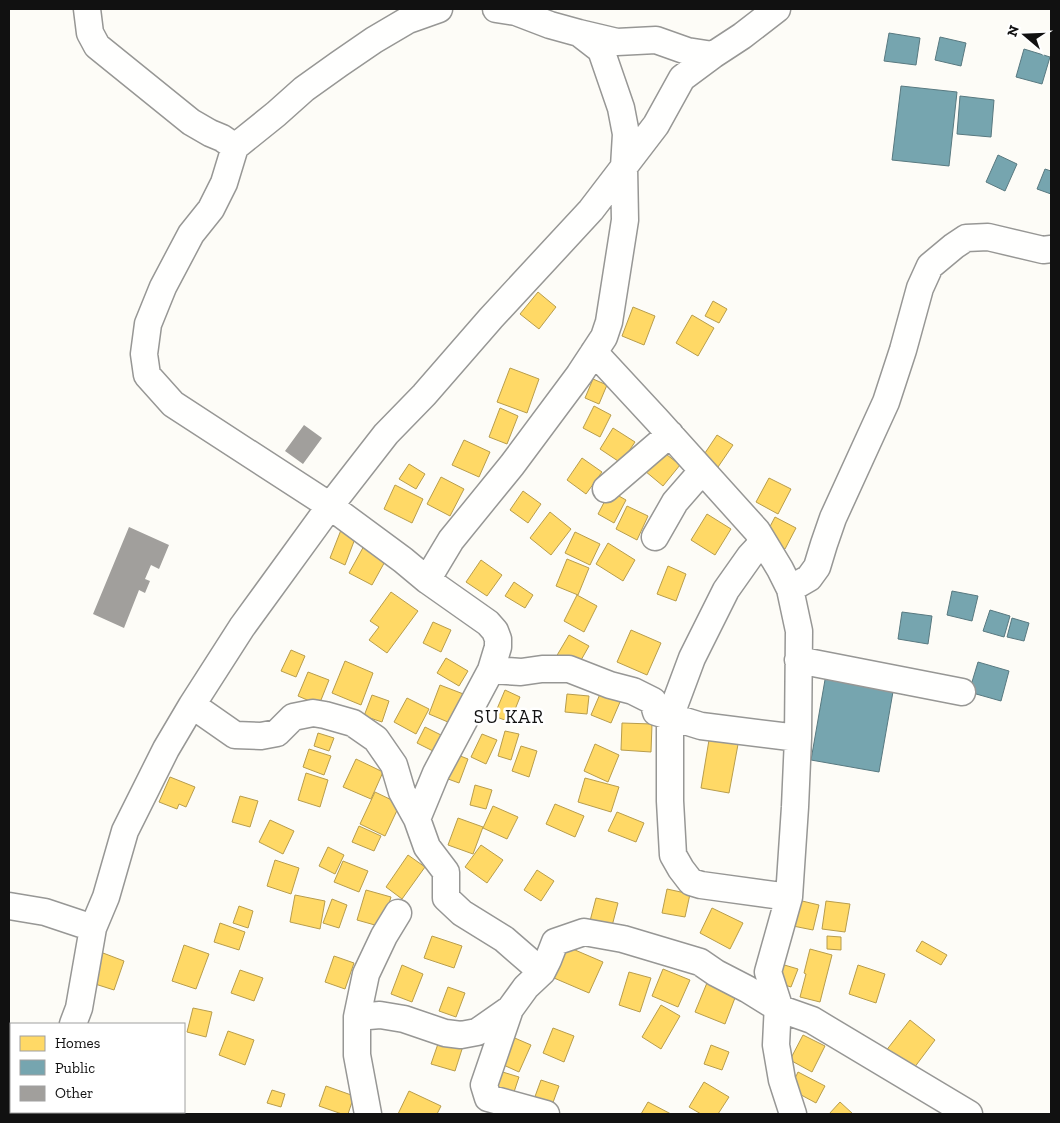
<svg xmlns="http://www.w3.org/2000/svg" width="1060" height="1123" font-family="'Zilla Slab',serif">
<rect width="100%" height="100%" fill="#fdfcf7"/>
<path fill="#ffd966" stroke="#b89d4c" d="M538,292L556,307L539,329L520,314Z
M713,301L727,309L719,323L705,316Z
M633,307L655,316L644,345L622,336Z
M692,315L714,328L698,356L676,343Z
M510,368L539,379L527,413L497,402Z
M593,379L607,385L599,404L585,398Z
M594,406L611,415L600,437L583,428Z
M500,408L518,416L507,444L489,437Z
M613,428L635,442L621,463L600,449Z
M717,435L733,445L718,467L703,456Z
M464,440L490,452L479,477L452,465Z
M662,451L680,465L663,486L645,471Z
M582,458L602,472L586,494L567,480Z
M409,464L425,474L416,489L399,479Z
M441,477L464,489L450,516L427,504Z
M769,478L791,489L778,514L756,502Z
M395,485L423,499L412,523L384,509Z
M523,491L541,504L528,523L510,510Z
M610,491L626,500L614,523L598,514Z
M627,506L648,516L637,540L616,529Z
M550,512L571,529L551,555L530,538Z
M707,514L731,529L715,555L691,540Z
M775,517L796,528L785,549L764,538Z
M341,530L356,536L345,565L330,558Z
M575,532L600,544L590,565L565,553Z
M608,543L635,560L623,581L596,564Z
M365,544L388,556L372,585L349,573Z
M567,559L589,568L578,595L556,586Z
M481,560L502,575L487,596L466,582Z
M668,566L686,574L676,601L657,594Z
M514,582L533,595L525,608L505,596Z
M391,592L418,611L387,653L369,640L379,627L370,621Z
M577,595L597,606L584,632L564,621Z
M433,622L451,630L441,652L423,643Z
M631,630L661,643L647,675L617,662Z
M569,635L589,646L576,669L556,657Z
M291,650L305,656L296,677L281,671Z
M446,658L468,671L459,686L437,673Z
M345,661L373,673L361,705L332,693Z
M308,672L329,680L319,705L298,696Z
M440,685L466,695L455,725L429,714Z
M505,690L520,697L510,722L494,716Z
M567,694L589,696L587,714L565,712Z
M600,694L620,702L611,723L591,715Z
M372,695L389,701L382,722L364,716Z
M407,698L429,709L416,734L394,722Z
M622,723L652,724L651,752L621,750Z
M425,727L445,737L437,753L417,743Z
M505,731L519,734L511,760L498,756Z
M318,733L334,738L329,751L314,746Z
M482,734L497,740L486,764L471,757Z
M710,734L739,739L729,793L701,788Z
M595,744L619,755L608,782L584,771Z
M521,746L537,751L529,777L512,771Z
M309,749L331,756L324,775L303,767Z
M450,752L468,759L459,783L440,776Z
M356,759L383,772L371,799L343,787Z
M306,773L328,780L320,807L298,800Z
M170,777L195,787L186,807L179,804L177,809L159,802Z
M585,778L619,787L611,812L578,802Z
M475,785L492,790L486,809L470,805Z
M375,792L400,804L385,836L360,824Z
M240,796L258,801L250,827L232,822Z
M555,804L584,816L575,837L546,824Z
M493,806L518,817L507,839L483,828Z
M617,812L644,823L636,842L608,831Z
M458,818L483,827L473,854L448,845Z
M270,820L294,831L283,854L259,842Z
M359,826L381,836L374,851L352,842Z
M481,845L503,860L487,883L465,867Z
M328,847L344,855L335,874L319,866Z
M408,855L425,867L402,899L386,887Z
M275,860L299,868L291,894L267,886Z
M343,861L368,871L359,892L334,882Z
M537,870L554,881L541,901L524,890Z
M667,889L690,894L685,917L662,913Z
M366,890L391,897L382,927L357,920Z
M295,895L325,901L320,929L290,922Z
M596,898L618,903L612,926L590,921Z
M332,899L347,905L339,928L323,923Z
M798,900L819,905L813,930L793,926Z
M826,901L850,904L845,932L822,929Z
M239,906L253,911L248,928L233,923Z
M712,908L743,923L730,949L700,933Z
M220,923L245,932L239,950L214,942Z
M432,936L462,946L454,968L424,958Z
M827,936L841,937V950L827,949Z
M922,941L947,955L941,965L916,951Z
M184,945L209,954L196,989L172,981Z
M568,947L603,962L589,993L554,978Z
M810,949L832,955L820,1002L800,997L806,974L804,973Z
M103,953L124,961L114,990L92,983Z
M334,956L354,963L345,989L325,982Z
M781,964L798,969L791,987L775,982Z
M402,965L423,974L412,1002L391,994Z
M858,965L885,974L876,1003L849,994Z
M663,969L690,980L678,1007L652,996Z
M240,970L263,978L254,1001L231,993Z
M629,972L651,978L640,1012L619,1005Z
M709,978L738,990L725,1024L695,1012Z
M448,987L465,993L456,1017L439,1011Z
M661,1005L680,1016L661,1049L642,1037Z
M193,1008L212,1012L206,1037L187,1032Z
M910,1020L935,1040L911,1072L885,1052Z
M553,1028L574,1036L564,1062L543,1053Z
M228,1031L254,1040L245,1065L219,1055Z
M803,1035L825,1046L812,1072L790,1060Z
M510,1036L531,1045L519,1072L499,1063Z
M440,1038L463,1046L455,1071L431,1064Z
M711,1045L729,1052L722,1070L704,1064Z
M496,1070L519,1077L511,1101L488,1093Z
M798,1072L825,1086L816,1103L790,1089Z
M541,1080L559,1086L551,1108L533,1102Z
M704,1082L729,1097L718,1114H701L689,1107Z
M326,1086L354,1096L348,1114H342L319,1106Z
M272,1090L285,1094L281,1107L267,1103Z
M409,1091L441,1106L437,1114H398Z
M648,1102L671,1114H641Z
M840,1102L853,1114H829Z"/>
<path fill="#76a5af" stroke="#587980" d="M889,33L920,38L916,65L884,61Z
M940,37L966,43L961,66L935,60Z
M1024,49L1050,57L1042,84L1016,77Z
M901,86L957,92L949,166L892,160Z
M960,96L994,100L991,137L957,134Z
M998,155L1017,164L1005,191L986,182Z
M1045,169L1051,171V194L1037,189Z
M952,591L978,596L972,621L947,615Z
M990,610L1010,616L1004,637L983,631Z
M902,612L932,616L928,644L898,639Z
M1012,618L1029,623L1024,641L1007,637Z
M978,662L1009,671L1001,701L969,692Z
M826,674L894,686L879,772L811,760Z"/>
<path fill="#a19f9c" d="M304,425L322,438L303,464L285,451Z
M129,527L169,545L159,569L151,565L145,579L150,581L145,593L139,590L124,628L93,614Z"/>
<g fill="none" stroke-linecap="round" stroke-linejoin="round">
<defs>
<path id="street" d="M87,9L90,33L97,46L191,122L210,133L222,138L235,147L276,114L304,89L339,64L374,40L408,20L439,9
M496,9L516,12L550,25L579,33L617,42L656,40L687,51L713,55
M235,147L224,183L211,209L191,234L163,287L148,324L144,354L147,375L173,404L330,506L403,560L427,580L451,540L512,465L579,375L604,337L609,322L625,220L624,167L626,134L621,108L601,50L579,33
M594,352L657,420L757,531L780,569L790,589L799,631L798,738L795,807L789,897L768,972L778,1003L776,1045L782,1080L793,1114
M606,489L670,434
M655,537L675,502L702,471
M763,542L750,556L726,590L692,658L670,717V801L673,855L681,869L691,882L701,885L789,897
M790,589L809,578L817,567L824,544L833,518L886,402L903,350L920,288L930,266L954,246L966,238L988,237L1043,250L1051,249
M798,660L962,692
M491,670L521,672L542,669H569L610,685L633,691L653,701L656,712L701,726L798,738
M192,705L235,735L261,736L277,733L293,717L313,713L325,715L353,723L376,739L394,765L402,792L417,819L427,847L446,872V898L462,913L504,939L542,972L548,960L555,942L584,932L623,939L700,962L716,973L747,989L778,1008L812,1020L969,1114
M417,819L436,773L491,670L498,647V639L495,631L488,623L427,580
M9,906L45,912L93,928
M510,1009L484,1085L488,1098L546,1114
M357,1017L380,1015L404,1019L445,1033L461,1035L477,1032L510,1009L526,987L542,972
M73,1024L79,1008L93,928L106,897L125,831L166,749L192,705L242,627L330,506L386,434L424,395L491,318L591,210L656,125L682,78L713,55L742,36L777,9
M53,1114V1112
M368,1114L357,1055V1017L366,974L384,936L398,913"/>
</defs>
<use href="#street" stroke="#979795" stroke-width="29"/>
<use href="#street" stroke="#fffffe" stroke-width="26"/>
</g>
<g text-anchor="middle" stroke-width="5" stroke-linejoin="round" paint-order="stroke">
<g font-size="19" letter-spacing="1" fill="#111" stroke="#fff">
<text x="509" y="723">SU KAR</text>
</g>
</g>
<rect width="1060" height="1123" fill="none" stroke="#111111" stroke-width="20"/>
<rect x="10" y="1023" width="175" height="90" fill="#ffffff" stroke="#a0a0a0"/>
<rect x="20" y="1036" width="25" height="15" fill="#ffd966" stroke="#a0a0a0"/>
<text x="55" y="1048" font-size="15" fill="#111111">Homes</text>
<rect x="20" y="1060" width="25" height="15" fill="#76a5af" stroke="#a0a0a0"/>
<text x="55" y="1073" font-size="15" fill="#111111">Public</text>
<rect x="20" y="1086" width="25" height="15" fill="#a19f9c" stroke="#a0a0a0"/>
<text x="55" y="1098" font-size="15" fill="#111111">Other</text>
<g transform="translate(1025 35) rotate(289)" stroke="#ffffff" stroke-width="4" paint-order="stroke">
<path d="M0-4L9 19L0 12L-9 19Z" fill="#111111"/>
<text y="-8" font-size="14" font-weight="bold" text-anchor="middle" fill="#111111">N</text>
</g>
</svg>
